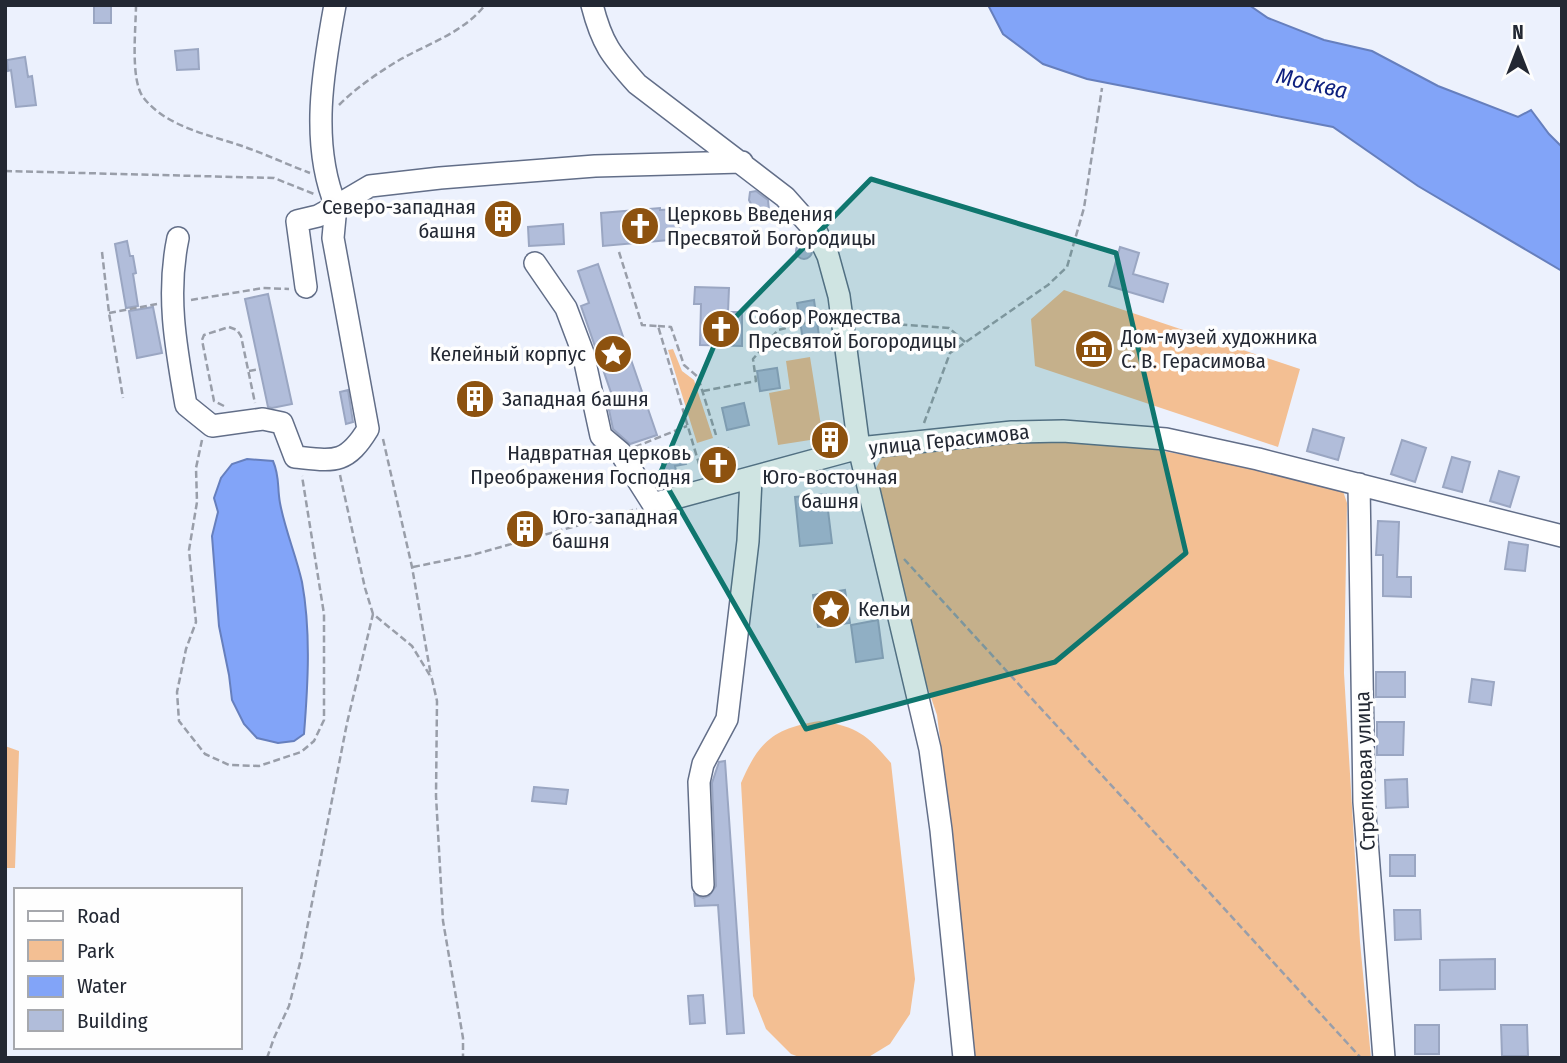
<svg xmlns="http://www.w3.org/2000/svg" width="1567" height="1063" font-family="'Fira Sans Condensed',sans-serif">
<rect width="100%" height="100%" fill="#ecf1fd"/>
<path fill="#f3bf93" d="M1064,290L1300,369L1278,447L1035,366L1031,319Z
M673,349L682,371L694,380L713,438L697,443L668,350Z
M810,357L823,438L778,445L769,393L790,389L786,361Z
M1017,442L1118,443L1229,463L1343,491L1347,503L1344,673L1360,942L1371,1058H972L955,860L937,715L920,665L875,470L882,457L897,452Z
M820,721C858,727 866,734 891,763L915,979L910,1014L890,1044L867,1058H802L791,1054L766,1029L753,996L741,783C759,741 774,728 820,721Z
M5,746L19,751L15,868H5Z"/>
<path fill="#82a4f8" stroke="#667fbd" stroke-width="2" d="M988,5H1249L1268,18L1324,40L1372,51L1438,86L1518,117L1531,110L1549,134L1562,147V271L1418,186L1333,127L1087,79L1043,64L1003,34Z
M247,459L273,461C280,477 277,487 280,503C285,530 296,555 302,582C311,631 308,684 304,734L294,741L278,743L257,738L244,724L232,700L229,675L219,626L212,536L218,512L214,498L221,478L232,464Z"/>
<path fill="#b1bdda" stroke="#9aa6c2" stroke-width="2" d="M94,5H111V23H94Z
M198,49L199,69L177,70L175,51Z
M25,57L28,77L32,76L36,105L16,107L11,70L8,71L7,60Z
M756,191L768,200L769,210L760,211L753,208L749,200L750,192Z
M660,208V210L678,209L680,239L603,246L601,213Z
M563,224L564,244L529,246L528,227Z
M127,241L130,256H133L136,273L133,274L138,306L126,308L115,244Z
M796 251a8 8 0 1 1 16 0a8 8 0 1 1-16 0Z
M1120,247L1139,253L1133,274L1168,284L1163,302L1109,286Z
M598,264L657,435L630,444L613,429L609,410L616,407L581,306L589,303L578,271Z
M695,287L729,288L728,312H742V346L700,345L701,304H694Z
M268,294L292,404L272,408L268,407L245,299Z
M814,300L820,343L804,346L797,303Z
M153,307L162,353L137,358L129,311Z
M1099,334L1109,347L1089,364L1078,351Z
M777,368L780,388L760,391L757,371Z
M348,390L353,422L346,424L340,392Z
M744,403L749,425L727,430L722,408Z
M1313,429L1344,438L1338,460L1307,451Z
M1402,440L1426,448L1415,482L1391,474Z
M682,448L686,464L675,466L677,475L666,478L659,453Z
M728,448L734,468L707,476L701,457Z
M1452,457L1470,462L1462,492L1443,487Z
M1499,471L1519,477L1510,507L1490,501Z
M826,494L832,543L800,546L795,497Z
M1378,521L1399,522L1397,577H1411V597L1383,596V555H1376Z
M1509,542L1528,545L1525,571L1505,569Z
M845,590L850,623L818,627L813,595Z
M878,620L883,658L856,662L851,625Z
M1376,672H1405V697H1376Z
M1472,679L1494,682L1491,705L1469,702Z
M1377,722H1404L1403,755H1377Z
M725,761L744,1033L727,1034L718,905L695,906L694,894L703,898L709,896L716,886L712,783L719,762Z
M1407,779L1408,807L1386,808L1385,780Z
M534,787L568,790L566,804L532,801Z
M1390,855H1415V876H1390Z
M1394,910H1420L1421,939L1395,940Z
M1495,959V989L1440,990V960Z
M703,995L705,1023L690,1024L688,996Z
M1415,1025H1439V1054H1415Z
M1501,1025H1527L1528,1056H1502Z"/>
<g fill="none" stroke-linecap="round" stroke-linejoin="round">
<defs>
<path id="minor" d="M592,5C602,44 611,55 637,84L785,197L817,233L828,256L839,296L859,448L930,749L941,830L964,1058
M178,238C166,295 176,348 186,405L212,426L263,419L282,423L295,457C334,461 346,465 368,429L333,238L336,206L370,186L440,178L595,166L742,162
M535,263L566,308L583,353L601,436L620,452L653,504L859,448L1012,432L1063,431L1166,439L1258,459L1562,536
M306,287L297,221L318,216L336,206C310,144 323,70 335,5
M1359,484L1364,802L1384,1058
M703,885L699,782L703,764L727,719L748,541L751,479"/>
</defs>
<use href="#minor" stroke="#626e88" stroke-width="24"/>
<path stroke="#999ea9" stroke-width="2.5" stroke-dasharray="7 3.5" stroke-linecap="butt" d="M136,5C136,27 130,79 143,97C165,126 206,134 239,145C263,153 286,164 310,173
M339,105C357,87 379,72 401,59C430,43 464,32 485,5
M5,171L274,178L314,194
M102,252L109,313L123,398
M619,252L642,325L658,326L702,474
M191,300L263,288L289,289
M109,313L157,304
M858,316L894,313L895,324L949,328L965,342
M658,326L671,327L684,365L698,377L716,435
M249,371L260,369
M703,391L756,381L753,359L778,330L813,321
M224,406L214,401L202,340L204,335L229,327L237,330L241,336L255,403
M924,423L950,353L1048,285L1067,267L1084,208L1102,88
M383,439L412,567L431,676
M202,440L196,468L197,502L189,550L196,622L186,649L177,692L179,721L205,754L229,765L259,766L301,752L314,741L324,720V614L302,476
M635,447L687,426
M340,475L365,588L373,614L412,646L432,679L437,701L436,796L443,921L463,1038V1058
M904,559L1361,1058
M413,567L472,555L637,509
M267,1058L274,1038L289,1006L301,959L347,723L373,614"/>
<use href="#minor" stroke="#fff" stroke-width="21"/>
</g>
<path fill="#0f766e" fill-opacity="0.2" stroke="#0f766e" stroke-width="5" stroke-linejoin="round" d="M871,179L1116,253L1186,553L1055,662L806,729L660,474L719,334Z"/>
<defs>
<symbol id="building-disc" viewBox="-11 -11 22 22"><circle r="9.5" fill="#8d520f" stroke="#fefefe"/><path d="M-4-6H4V6H1V3H-1V6H-4ZM-2.5-4.3h1.7v1.8h-1.7ZM.8-4.3h1.7v1.8H.8ZM-2.5-1h1.7V.8h-1.7ZM.8-1h1.7V.8H.8Z" fill="#fff"/></symbol>
<symbol id="church-disc" viewBox="-11 -11 22 22"><circle r="9.5" fill="#8d520f" stroke="#fefefe"/><path d="M-1.2-6h2.4v3.5h3.3v2.4h-3.3V6h-2.4V-.1h-3.3v-2.4h3.3Z" fill="#fff"/></symbol>
<symbol id="museum-disc" viewBox="-11 -11 22 22"><circle r="9.5" fill="#8d520f" stroke="#fefefe"/><path d="M0-6L6-3V-2H-6V-3ZM-5-1h2V3h-2ZM-1-1h2V3h-2ZM3-1h2V3H3ZM-6 4H6V6H-6Z" fill="#fff"/></symbol>
<symbol id="sight-disc" viewBox="-11 -11 22 22"><circle r="9.5" fill="#8d520f" stroke="#fefefe"/><path d="M0-6L1.8-2.2L6-1.7L2.9 1.2L3.7 5.4L0 3.3L-3.7 5.4L-2.9 1.2L-6-1.7L-1.8-2.2Z" fill="#fff"/></symbol>
</defs>
<g fill-rule="evenodd">
<use href="#building-disc" x="481" y="197" width="44" height="44"/>
<use href="#church-disc" x="618" y="204" width="44" height="44"/>
<use href="#church-disc" x="699" y="307" width="44" height="44"/>
<use href="#museum-disc" x="1072" y="327" width="44" height="44"/>
<use href="#sight-disc" x="591" y="332" width="44" height="44"/>
<use href="#building-disc" x="453" y="377" width="44" height="44"/>
<use href="#building-disc" x="808" y="418" width="44" height="44"/>
<use href="#church-disc" x="696" y="443" width="44" height="44"/>
<use href="#building-disc" x="503" y="507" width="44" height="44"/>
<use href="#sight-disc" x="809" y="587" width="44" height="44"/>
</g>
<g text-anchor="middle" stroke-width="7" stroke-linejoin="round" paint-order="stroke">
<g font-size="21" fill="#232833" stroke="#fefefe" text-anchor="start">
<text x="476" y="214" text-anchor="end">Северо-западная<tspan x="476" dy="24">башня</tspan></text>
<text x="667" y="221">Церковь Введения<tspan x="667" dy="24">Пресвятой Богородицы</tspan></text>
<text x="748" y="324">Собор Рождества<tspan x="748" dy="24">Пресвятой Богородицы</tspan></text>
<text x="1121" y="344">Дом-музей художника<tspan x="1121" dy="24">С. В. Герасимова</tspan></text>
<text x="586" y="361" text-anchor="end">Келейный корпус</text>
<text x="502" y="406">Западная башня</text>
<text x="691" y="460" text-anchor="end">Надвратная церковь<tspan x="691" dy="24">Преображения Господня</tspan></text>
<text x="830" y="484" text-anchor="middle">Юго-восточная<tspan x="830" dy="24">башня</tspan></text>
<text x="552" y="524">Юго-западная<tspan x="552" dy="24">башня</tspan></text>
<text x="858" y="616">Кельи</text>
</g>
<g font-size="21" fill="#232833" stroke="#fefefe">
<text transform="translate(949 440) rotate(-6)" y="7">улица Герасимова</text>
<text transform="translate(1365 771) rotate(-92)" y="7">Стрелковая улица</text>
</g>
<g font-size="23" font-style="italic" fill="#0e207f" stroke="#fefefe">
<text transform="translate(1312 83) rotate(13)" y="8">Москва</text>
</g>
</g>
<rect width="1567" height="1063" fill="none" stroke="#232833" stroke-width="14"/>
<rect x="14" y="888" width="228" height="161" fill="#fefefe" stroke="#a6a8ad" stroke-width="2"/>
<rect x="28" y="911" width="35" height="10" fill="#ffffff" stroke="#a6a8ad" stroke-width="2"/>
<text x="77" y="923" font-size="21" fill="#232833">Road</text>
<rect x="28" y="940" width="35" height="21" fill="#f3bf93" stroke="#a6a8ad" stroke-width="2"/>
<text x="77" y="958" font-size="21" fill="#232833">Park</text>
<rect x="28" y="976" width="35" height="21" fill="#82a4f8" stroke="#a6a8ad" stroke-width="2"/>
<text x="77" y="993" font-size="21" fill="#232833">Water</text>
<rect x="28" y="1010" width="35" height="21" fill="#b1bdda" stroke="#a6a8ad" stroke-width="2"/>
<text x="77" y="1028" font-size="21" fill="#232833">Building</text>
<g transform="translate(1518 49)" stroke="#fefefe" stroke-width="5" paint-order="stroke">
<path d="M0-5L12 26L0 18L-12 26Z" fill="#232833"/>
<text y="-10" font-size="19" font-weight="bold" text-anchor="middle" fill="#232833">N</text>
</g>
</svg>
